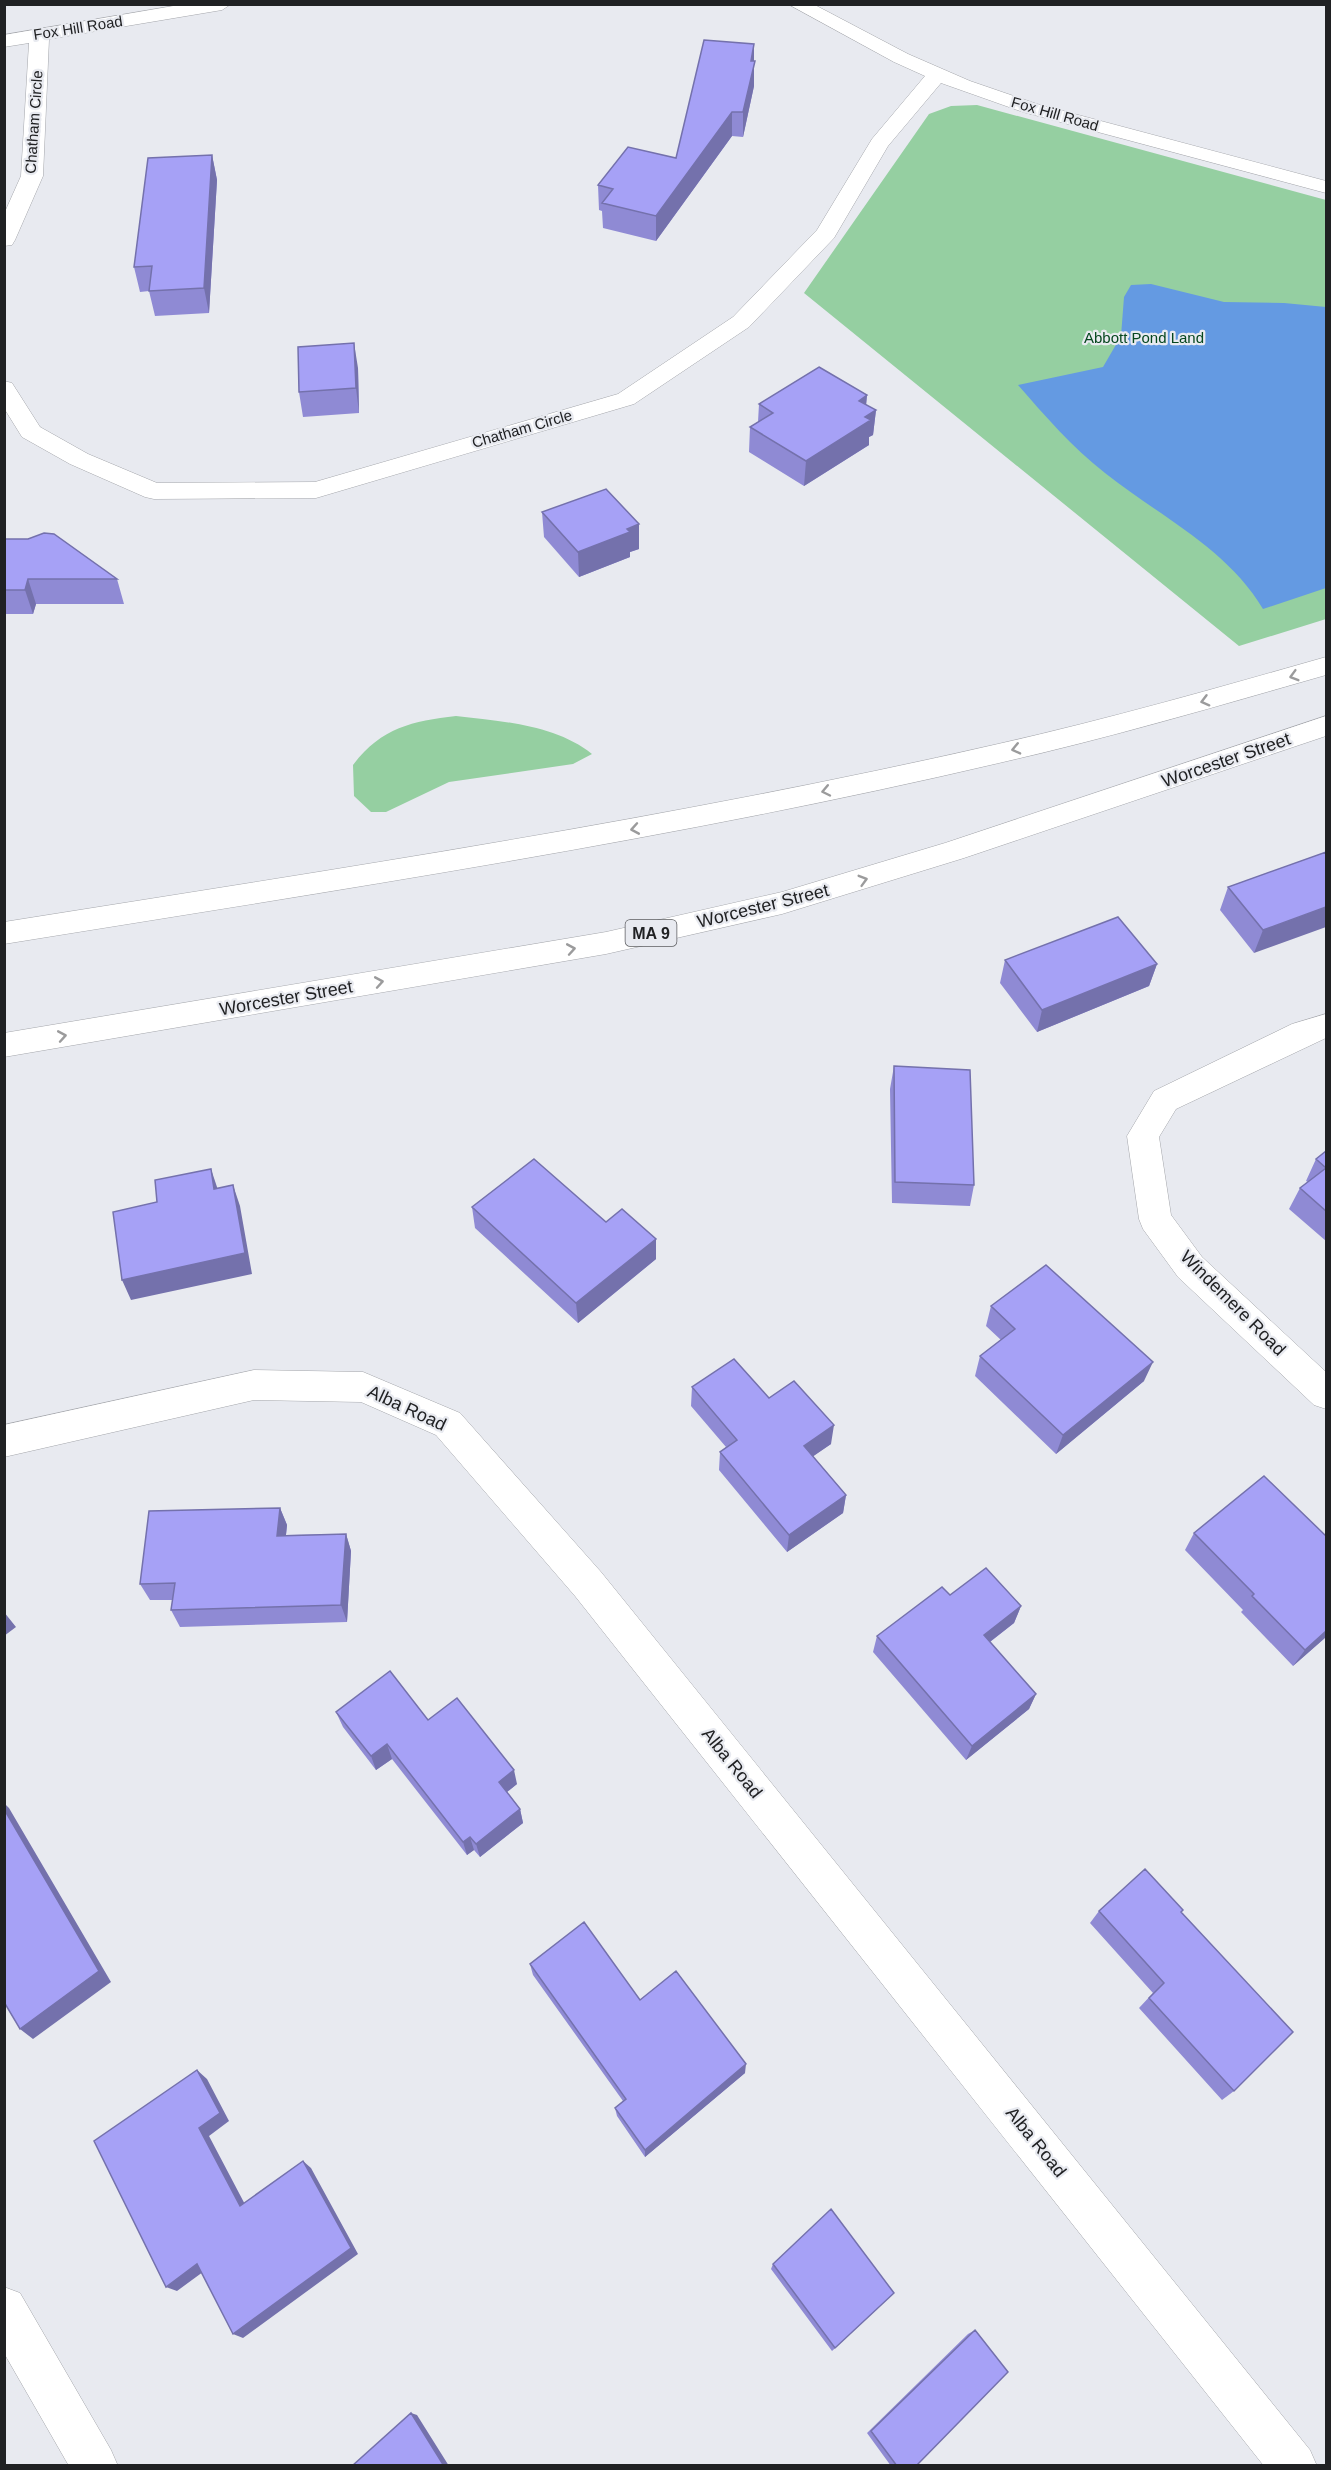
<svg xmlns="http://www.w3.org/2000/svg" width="1331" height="2470" font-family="Arial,sans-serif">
<rect width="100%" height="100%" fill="#e8eaf0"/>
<path fill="#95cfa1" d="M977,105L1326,200V619L1239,646L804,293L929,114L951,106Z
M456,716C501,721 556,725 592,754L573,764L449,782L386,812H371L354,796L353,765C381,728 412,721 456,716Z"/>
<path fill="#649ae2" d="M1151,284L1224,302L1284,303L1326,307V588L1263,609C1227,548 1159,516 1105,473C1072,447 1045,416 1018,385L1103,367L1121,336L1124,297L1131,285Z"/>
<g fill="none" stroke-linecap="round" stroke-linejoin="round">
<defs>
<path id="minor" d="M185,4H231L222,10L49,39L43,176L15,240L12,245L4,246V214L21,176L29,43L4,47V35Z
M788,4H813L908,54L970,81L1037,104L1326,181V193L1023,112L941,83L888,146L834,238L749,327L634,404L316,498L154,499L145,497L70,464L22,437L4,408V381L12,383L40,427L88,454L157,483L315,482L618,394L733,317L817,230L872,139L925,76L894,62Z
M1326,1014V1038L1176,1109L1159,1137L1171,1215L1202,1257L1326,1372V1409L1314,1405L1178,1277L1143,1229L1139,1219L1127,1136L1154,1091L1292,1024Z
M254,1370L363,1372L460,1413L601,1572L1310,2450L1317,2466H1264L575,1596L436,1435L361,1402L254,1400L4,1457V1425Z
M4,2287L20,2293L111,2450L118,2466H69L4,2353Z"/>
<path id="highway" d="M1326,657V675C1218,706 1109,738 999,763C671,840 337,890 4,944V922C337,869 670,819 998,744C1109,719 1217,688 1326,657Z
M1326,716V736L964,858L782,914L606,954L4,1057V1033L606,932L782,892L945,843Z"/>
</defs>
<use href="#minor" stroke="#a4a6ab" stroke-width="1"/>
<use href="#highway" stroke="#a4a6ab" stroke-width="1"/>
<use href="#minor" fill="#fff" fill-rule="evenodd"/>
<use href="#highway" fill="#fff" fill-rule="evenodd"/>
</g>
<path fill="#8f8ad4" d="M754,44V86L743,137L732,136L656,241L603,228L602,211L599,210L598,185L676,158Z
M212,155L217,180L209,313L155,316L149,291L140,292L134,267Z
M358,368L359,413L303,417L299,392Z
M867,395L866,405L876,410L873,435L869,437V445L804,486L749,452L750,427L758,422L759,404Z
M542,512L639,549L630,552V557L579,577L544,537Z
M4,539L117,579L124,604H36L33,614H4Z
M1326,852L1254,953L1220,910L1228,887Z
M1005,960L1157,964L1149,986L1037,1032L1000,983Z
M894,1066L974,1185L970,1206L892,1203L890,1089Z
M1326,1151V1241L1289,1209L1300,1188L1308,1182L1306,1181L1316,1159Z
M472,1207L606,1222L656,1239V1259L578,1323L475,1228Z
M991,1306L1144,1381L1056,1454L975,1376L980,1356L1001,1340L986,1326Z
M692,1387L769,1398L831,1444L813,1456L846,1495L843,1513L787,1552L719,1470L720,1452L726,1447L691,1406Z
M280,1508L287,1525L286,1535L346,1534L351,1551L347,1622L180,1627L171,1610L173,1600H150L140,1584Z
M1194,1533L1326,1637L1293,1666L1241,1612L1243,1610L1185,1550Z
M950,1595L1021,1606L1014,1623L990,1642L1036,1694L1029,1709L966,1760L873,1652L877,1636Z
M336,1712L428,1720L517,1784L507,1792L520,1809L523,1823L480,1857L474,1850L467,1855L392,1759L376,1770L343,1727Z
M1099,1911L1181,1912L1234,2091L1222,2100L1139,2008L1153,1993L1090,1923Z
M530,1964L640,2000L745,2073L645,2157L617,2116L615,2108L623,2101L533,1975Z
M773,2264L894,2293L832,2351L771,2269Z
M975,2330L916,2466H891L867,2433L968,2334Z"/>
<path fill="#7471ac" d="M754,44V86L743,137V112L751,61Z
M732,112V136L656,241V216Z
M212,155L217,180L209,313L204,288Z
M354,343L358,368L359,413L356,388Z
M867,395L865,416L876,410L873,435L869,437V445L804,486L806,461L859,401Z
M639,524V549L630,552V557L579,577L578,552L627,529Z
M28,579L36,604L33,614L25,590Z
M1326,907V927L1254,953L1263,930Z
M1157,964L1149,986L1037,1032L1042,1010Z
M211,1169L218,1190L214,1189Z
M233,1185L240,1206L252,1274L131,1300L122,1280Z
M656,1239V1259L578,1323L576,1303Z
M1153,1362L1144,1381L1056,1454L1063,1435Z
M834,1425L831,1444L802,1464L804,1446Z
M846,1495L843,1513L787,1552L789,1535Z
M280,1508L287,1525L284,1553L277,1536Z
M346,1534L351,1551L347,1622L341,1605Z
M1021,1606L1014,1623L978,1651L984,1635Z
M4,1612L16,1627L4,1636Z
M1326,1631V1637L1293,1666L1305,1650Z
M1036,1694L1029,1709L966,1760L972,1746Z
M387,1744L392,1759L376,1770L371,1756Z
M514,1770L517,1784L502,1796L499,1782Z
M4,1803L9,1808L111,1982L33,2039L20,2029Z
M520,1809L523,1823L480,1857L476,1844Z
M470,1837L474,1850L467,1855L463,1842Z
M746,2064L745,2073L645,2157V2150Z
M197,2070L207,2079L229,2121L209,2136L249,2212L240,2206L199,2128Z
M303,2161L311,2168L358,2254L243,2338L233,2334Z
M197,2264L207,2269L177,2291L166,2287Z
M411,2413L417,2415L449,2466H444Z"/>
<path fill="#a6a1f6" stroke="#7471ac" stroke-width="1.5" d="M704,40L754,44L751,61H755L743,112H732L656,216L602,203L613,189L598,185L628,147L676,158Z
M212,155L204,288L149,291L152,266L134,267L148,158Z
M354,343L356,388L299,392L298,347Z
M819,367L867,395L859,401L876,410L865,417L871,420L806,461L750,427L773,413L759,404Z
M606,489L639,524L627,529L630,532L578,552L542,512Z
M44,533L54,534L117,579H28L25,590H4V539H28Z
M1326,852V907L1263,930L1228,887Z
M1118,917L1157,964L1042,1010L1005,960Z
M894,1066L970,1070L974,1185L895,1182Z
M1326,1151V1211L1300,1188L1326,1168L1316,1159Z
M534,1159L606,1222L622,1209L656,1239L576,1303L472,1207Z
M211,1169L214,1189L233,1185L245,1253L122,1280L113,1212L157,1202L155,1180Z
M1046,1265L1153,1362L1063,1435L980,1356L1015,1329L991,1306Z
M734,1359L769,1398L794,1381L834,1425L804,1446L846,1495L789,1535L720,1452L737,1440L692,1387Z
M1264,1476L1326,1536V1631L1305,1650L1252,1596L1254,1594L1194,1533Z
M280,1508L277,1536L346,1534L341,1605L171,1610L175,1583L140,1584L149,1511Z
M986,1568L1021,1606L984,1635L1036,1694L972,1746L877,1636L942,1587L950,1595Z
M390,1671L428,1720L457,1698L514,1770L499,1782L520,1809L476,1844L470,1837L463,1842L387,1744L371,1756L336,1712Z
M4,1809L99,1971L20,2029L4,2002Z
M1145,1869L1183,1910L1181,1912L1293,2032L1234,2091L1149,1998L1164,1983L1099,1911Z
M584,1922L640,2000L676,1971L746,2064L645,2150L615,2108L626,2099L530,1964Z
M197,2070L220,2113L199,2128L240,2206L303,2161L351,2248L233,2334L197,2264L166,2287L94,2141Z
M831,2209L894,2293L835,2348L773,2264Z
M975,2330L1008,2372L916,2466H897L871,2431Z
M411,2413L444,2466H352Z"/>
<defs><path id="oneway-chevron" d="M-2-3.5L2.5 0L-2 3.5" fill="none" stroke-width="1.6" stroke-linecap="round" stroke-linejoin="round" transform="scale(1.5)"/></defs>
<g stroke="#9b9b9c">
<use href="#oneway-chevron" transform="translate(1294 676) rotate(164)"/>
<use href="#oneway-chevron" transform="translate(1205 701) rotate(165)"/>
<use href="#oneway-chevron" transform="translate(1016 749) rotate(167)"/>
<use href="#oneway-chevron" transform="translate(826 791) rotate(168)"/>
<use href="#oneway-chevron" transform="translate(635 829) rotate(170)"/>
<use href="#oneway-chevron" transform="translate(863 880) rotate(-16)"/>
<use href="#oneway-chevron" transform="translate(571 949) rotate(-10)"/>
<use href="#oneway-chevron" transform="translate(379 982) rotate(-10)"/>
<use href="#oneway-chevron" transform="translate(62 1036) rotate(-10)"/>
</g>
<g text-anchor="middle" stroke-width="4.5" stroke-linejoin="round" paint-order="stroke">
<g font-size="15" fill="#202123" stroke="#e8eaf0">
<text transform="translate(78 28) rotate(-9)" y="5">Fox Hill Road</text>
<text transform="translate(1055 114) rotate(16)" y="5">Fox Hill Road</text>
<text transform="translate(34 122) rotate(-86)" y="5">Chatham Circle</text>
<text transform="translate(522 429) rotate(-16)" y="5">Chatham Circle</text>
</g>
<g font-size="15" fill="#06471f" stroke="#e8eaf0">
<text x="1144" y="343">Abbott Pond Land</text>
</g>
<rect fill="#e8eaf0" stroke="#5c5d60" stroke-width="1.5" x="625.5" y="920" width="51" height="26" rx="4.5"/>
<g font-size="16" font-weight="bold" fill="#202123">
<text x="651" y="939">MA 9</text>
</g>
<g font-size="18" fill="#202123" stroke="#e8eaf0">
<text transform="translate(1226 760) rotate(-19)" y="6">Worcester Street</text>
<text transform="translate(763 906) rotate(-14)" y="6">Worcester Street</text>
<text transform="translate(286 998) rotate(-10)" y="6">Worcester Street</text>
<text transform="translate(1233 1303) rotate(45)" y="6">Windemere Road</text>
<text transform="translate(407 1408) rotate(25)" y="6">Alba Road</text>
<text transform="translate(732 1763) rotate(51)" y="6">Alba Road</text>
<text transform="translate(1036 2142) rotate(51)" y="6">Alba Road</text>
</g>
</g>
<rect width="1331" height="2470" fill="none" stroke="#202123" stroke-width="12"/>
</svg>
